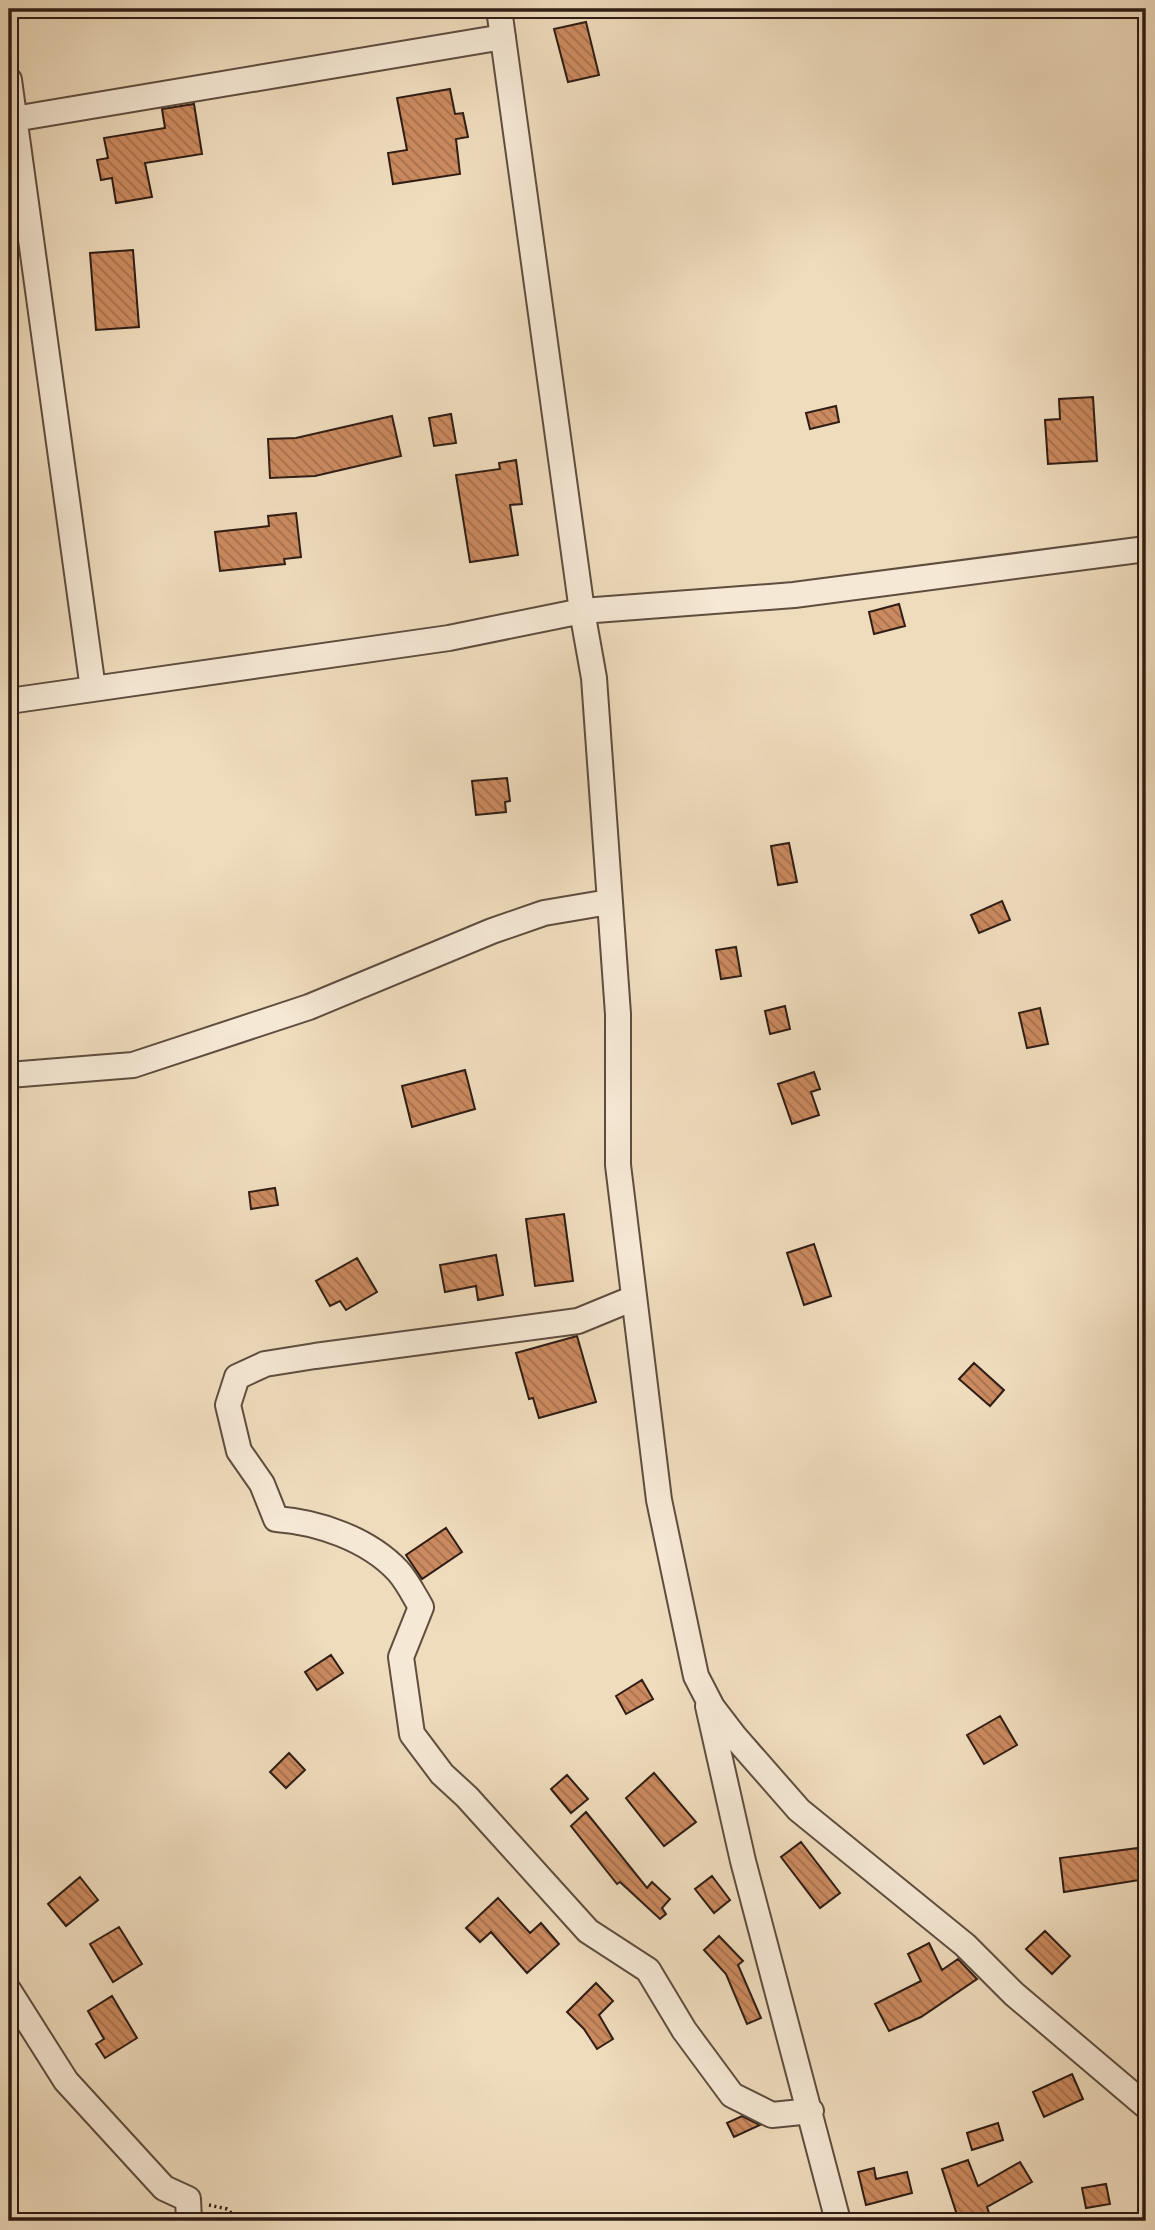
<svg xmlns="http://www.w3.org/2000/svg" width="1155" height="2230" font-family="'IM FELL DW Pica',serif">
<defs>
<pattern id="building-back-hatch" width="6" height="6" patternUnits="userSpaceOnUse" patternTransform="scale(1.75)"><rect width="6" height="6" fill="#cb8a5f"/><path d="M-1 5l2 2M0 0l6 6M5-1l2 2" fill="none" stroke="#a5704d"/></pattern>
</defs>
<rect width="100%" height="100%" fill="#efdcbd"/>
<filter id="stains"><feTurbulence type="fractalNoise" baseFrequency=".00286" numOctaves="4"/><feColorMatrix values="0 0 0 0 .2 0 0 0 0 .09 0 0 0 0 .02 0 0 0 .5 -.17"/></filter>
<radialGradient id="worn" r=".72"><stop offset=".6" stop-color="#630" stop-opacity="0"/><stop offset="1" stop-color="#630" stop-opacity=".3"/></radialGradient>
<path fill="url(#building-back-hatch)" stroke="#2f1d15" stroke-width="2" d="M586,22L599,75L568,82L554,29Z
M450,89L455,114L463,113L468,137L456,139L460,174L393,184L388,153L407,150L397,98Z
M194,104L202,154L145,163L152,197L116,203L112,178L101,180L97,160L108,158L104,138L165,128L162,109Z
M133,250L139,327L96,330L90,253Z
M1093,397L1097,461L1048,464L1045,420L1060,419L1059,399Z
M836,406L839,422L810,429L806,413Z
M451,414L456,443L434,446L429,418Z
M392,416L401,456L315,476L270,478L268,439L296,438Z
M516,460L522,504L510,505L518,555L470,562L456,475L500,469L499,463Z
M296,513L301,557L284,559L285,564L220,571L215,532L269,526L268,516Z
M899,604L905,626L874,634L869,612Z
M507,778L510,801L505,802L506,812L476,815L472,781Z
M789,843L797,882L778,885L771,846Z
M1002,901L1010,920L979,933L971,915Z
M736,947L741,976L721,979L716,950Z
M785,1006L790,1029L770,1034L765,1011Z
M1040,1008L1048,1044L1027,1048L1019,1013Z
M465,1070L475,1109L412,1127L402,1086Z
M814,1072L820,1089L811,1092L819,1115L792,1124L778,1084Z
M275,1188L278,1205L251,1209L249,1192Z
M564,1214L573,1281L535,1286L526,1219Z
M814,1244L831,1296L804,1305L787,1253Z
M496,1255L503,1295L478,1300L476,1286L445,1292L440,1265Z
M357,1258L377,1292L346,1310L340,1301L330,1306L316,1281Z
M577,1336L596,1402L539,1418L533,1398L529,1399L516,1353Z
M974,1363L1004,1390L990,1406L959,1379Z
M446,1528L462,1552L422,1579L406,1555Z
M331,1655L343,1673L317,1690L305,1672Z
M642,1680L653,1699L626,1714L616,1696Z
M1000,1716L1017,1745L984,1764L967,1735Z
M289,1753L305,1770L286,1788L270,1772Z
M654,1773L696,1822L664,1846L626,1798Z
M567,1775L588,1799L571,1813L551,1789Z
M586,1812L647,1888L652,1882L670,1899L662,1908L666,1914L660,1919L620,1882L617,1884L571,1826Z
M801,1842L840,1893L820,1908L781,1857Z
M1146,1847V1879L1064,1892L1060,1858Z
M712,1876L730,1900L714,1913L695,1889Z
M80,1877L98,1900L66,1926L48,1904Z
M498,1898L530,1933L541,1923L559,1944L527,1973L491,1932L480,1942L466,1928Z
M119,1927L142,1964L113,1982L90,1944Z
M1045,1931L1070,1956L1052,1974L1026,1949Z
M719,1936L743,1961L738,1965L761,2018L747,2024L726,1974L704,1950Z
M929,1943L942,1970L958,1959L977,1979L921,2017L889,2031L875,2004L921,1981L908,1954Z
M596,1983L613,2001L599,2015L613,2039L597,2049L584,2029L567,2012Z
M112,1996L137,2038L105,2058L96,2044L104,2039L88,2011Z
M1072,2074L1083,2099L1044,2117L1033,2092Z
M742,2116L760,2125L734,2137L727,2123Z
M998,2123L1003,2140L972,2150L967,2133Z
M968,2160L978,2186L1020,2162L1032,2182L987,2207L989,2213L959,2221L942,2169Z
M874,2168L876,2179L907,2172L912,2193L866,2205L858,2172Z
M1106,2184L1110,2204L1086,2208L1082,2188Z"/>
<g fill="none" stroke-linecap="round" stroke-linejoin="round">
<defs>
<path id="street" d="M499,9L582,611L594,678L618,1014V1165L659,1500L696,1676L712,1707L735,1737L799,1810L965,1945L1014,1994L1146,2106
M9,80L93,689
M14,119L503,37
M9,701L449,638L582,611L794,595L1146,549
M9,1075L133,1065L309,1007L492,931L544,913L609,902
M634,1298L578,1321L315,1356L265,1364L237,1377L228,1405L239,1451L262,1484L276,1519C318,1522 368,1539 398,1571C407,1581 414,1595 421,1607L401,1657L412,1734L442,1774L467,1797L588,1931L648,1970L684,2030L732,2095L772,2115L811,2111
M708,1706L743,1861L838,2221
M9,1991L66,2081L164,2188L188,2199L189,2221"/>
</defs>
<use href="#street" stroke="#5f4d3f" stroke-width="28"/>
<path stroke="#2f1d15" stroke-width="3.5" stroke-dasharray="2 3.5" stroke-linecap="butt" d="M209,2205L227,2209L240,2221"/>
<use href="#street" stroke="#f5e8d4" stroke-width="24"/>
</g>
<rect width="1155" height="2230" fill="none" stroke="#efdcbd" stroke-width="35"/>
<rect x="10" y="10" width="1134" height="2209" fill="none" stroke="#2f1d15" stroke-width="3.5"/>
<rect x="18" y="18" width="1120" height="2195" fill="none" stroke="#2f1d15" stroke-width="2"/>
<rect width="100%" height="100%" filter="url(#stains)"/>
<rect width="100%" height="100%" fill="url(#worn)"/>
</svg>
